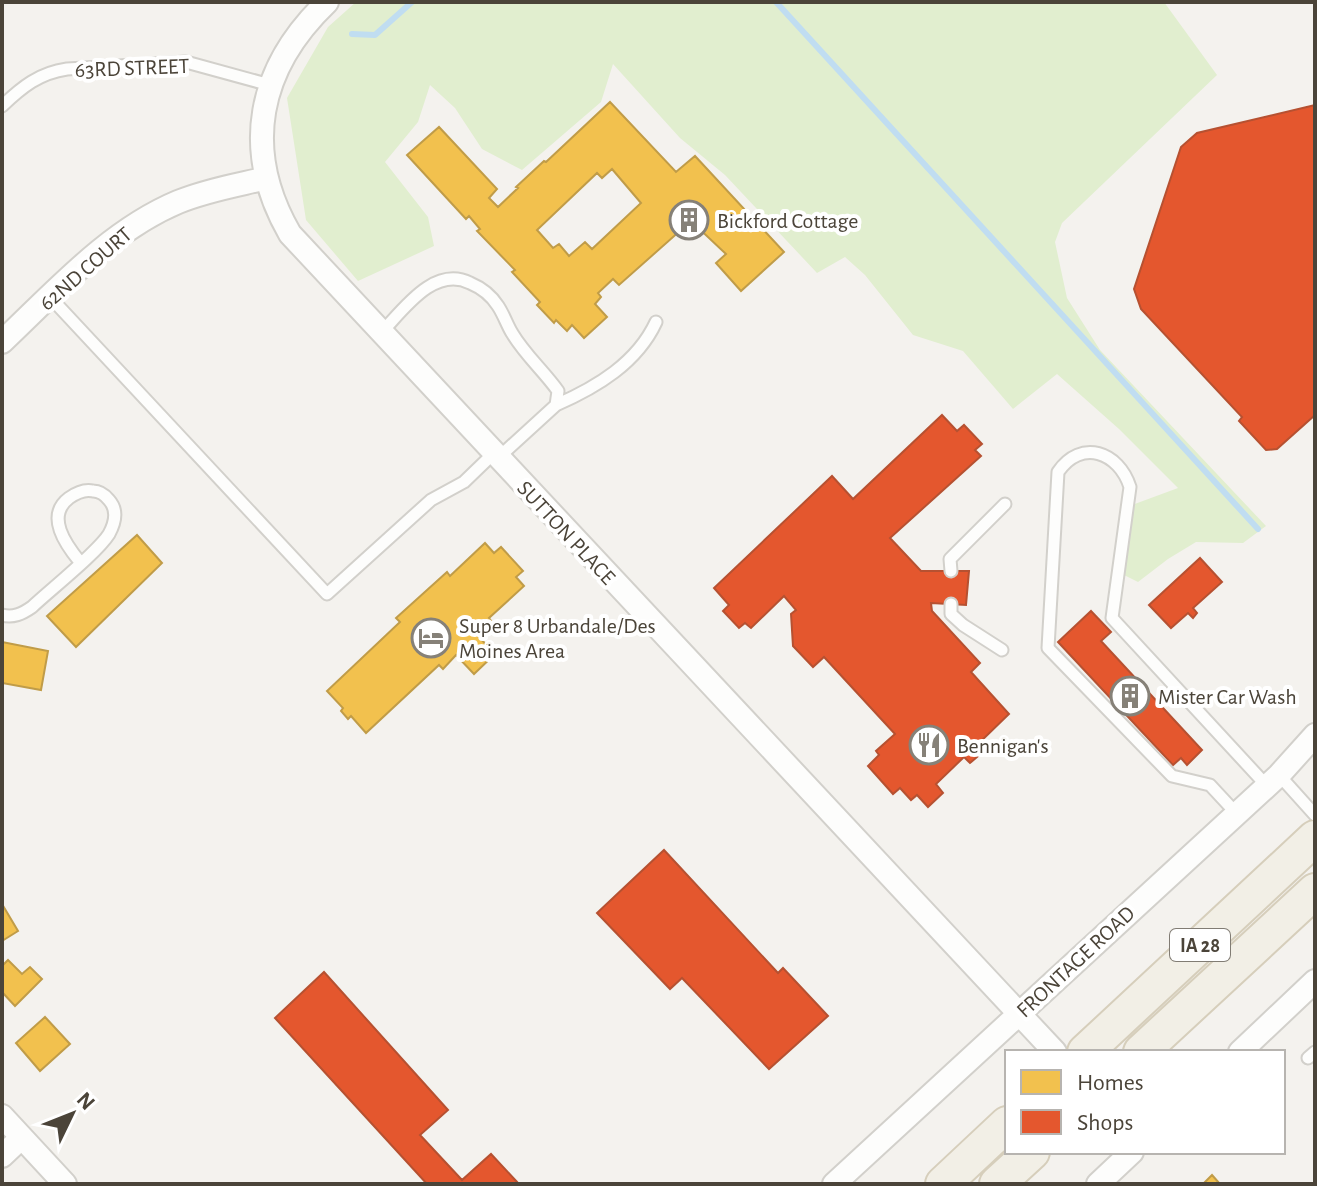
<svg xmlns="http://www.w3.org/2000/svg" width="1317" height="1186" font-family="'Alegreya Sans',sans-serif">
<rect width="100%" height="100%" fill="#f4f2ee"/>
<path fill="#e1eecf" d="M356,2H1164L1217,75L1062,223L1055,242L1067,298L1100,350L1266,526L1243,543L1196,542L1168,559L1138,582L1124,575L1132,505L1178,488L1119,429L1057,374L1013,409L963,351L913,335L865,275L845,257L817,273L725,175L680,138L613,64L601,102L522,170L482,149L455,108L430,85L418,122L385,162L428,217L434,246L358,281L306,220L287,98L328,27Z"/>
<path fill="#f2c14e" stroke="#c09c48" stroke-width="2" fill-rule="evenodd" d="M610,102L676,172L695,156L784,252L741,291L716,263L726,254L691,221L619,285L613,279L598,293L601,297L595,304L607,317L584,338L572,325L567,331L556,320L554,323L537,305L540,302L512,272L515,270L477,231L480,229L469,216L466,219L407,155L439,127L497,189L489,198L498,207L518,188L516,187L544,161L546,162ZM612,169L641,203L592,249L585,242L569,256L559,244L553,248L537,230L597,173L602,178Z
M137,535L162,563L76,647L47,616Z
M485,543L494,553L501,547L523,571L516,577L524,586L489,618L492,622L477,635L495,654L474,674L456,655L443,669L439,665L366,733L351,716L348,719L341,711L343,708L327,691L400,622L396,618L447,572L450,576Z
M2,642L48,651L41,690L2,683Z
M2,904L18,931L2,941Z
M8,960L22,974L30,967L42,979L15,1006L2,992V966Z
M45,1017L70,1044L40,1071L16,1043Z
M1212,1175L1220,1184H1203Z"/>
<path fill="#e4572e" stroke="#b65131" stroke-width="2" d="M1315,105V415L1277,449L1266,450L1239,421L1242,417L1141,309L1134,289L1181,147L1197,133Z
M942,415L957,431L964,425L982,444L975,450L981,456L890,538L921,571H969L966,605L931,603L932,611L980,663L971,672L1009,714L977,745L983,752L970,763L964,757L936,784L943,793L928,807L917,795L911,800L900,788L893,794L868,766L879,755L876,751L895,734L824,657L813,667L793,646L791,614L796,610L784,596L751,628L745,623L739,628L723,611L729,605L714,588L832,476L853,499Z
M1200,558L1222,582L1193,608L1197,613L1193,618L1188,613L1171,628L1149,605Z
M1091,611L1111,632L1101,641L1202,750L1187,765L1181,758L1173,765L1058,642Z
M664,850L778,973L783,968L828,1016L769,1069L682,978L670,989L597,913Z
M324,972L448,1110L420,1135L462,1180L491,1154L519,1184H427L275,1018Z"/>
<g fill="none" stroke-linecap="round" stroke-linejoin="round">
<path stroke="#c0ddf1" stroke-width="6" d="M776,2L1258,529
M352,34L375,35L412,2"/>
<defs>
<path id="service" d="M2,106C22,87 39,73 67,69L186,62L270,85
M50,297L327,594L431,500L464,482L494,453
M381,333C403,310 434,265 470,283C482,288 491,295 498,306C504,315 507,325 512,333C525,355 543,370 558,391L556,405L498,458
M556,405C597,387 637,363 656,322
M951,571L950,559L1005,504
M951,604V614L963,625L1002,650
M2,615C13,618 22,614 32,607C50,590 97,553 109,534C115,523 118,510 109,500C105,495 99,491 93,491C85,489 76,493 69,498C45,516 66,545 80,562
M1279,775L1315,815
M1236,813L1210,785L1172,776L1048,648L1058,472C1081,438 1119,452 1130,487L1112,618L1267,786
M1308,1058L1315,1052"/>
<path id="minor" d="M327,2C258,68 241,149 290,234L1055,1052
M2,342C56,291 109,231 178,202C207,190 238,185 267,178
M1240,1052L1315,981
M2,1116L65,1184
M2,1156L21,1138
M834,1184L1279,775L1315,735
M1098,1184L1132,1152"/>
<path id="primary" d="M1085,1052L1315,838
M1141,1052L1315,891
M943,1184L1007,1124
M997,1184L1032,1152"/>
</defs>
<use href="#service" stroke="#d2d0cb" stroke-width="15"/>
<use href="#minor" stroke="#d2d0cb" stroke-width="26"/>
<use href="#primary" stroke="#d6cebb" stroke-width="38"/>
<use href="#service" stroke="#fdfdfc" stroke-width="11"/>
<use href="#minor" stroke="#fdfdfc" stroke-width="22"/>
<use href="#primary" stroke="#f2efe6" stroke-width="34"/>
</g>
<defs>
<symbol id="building-ring" viewBox="-11 -11 22 22"><circle r="9.5" fill="#fff" stroke="#868178" stroke-width="1.5"/><path d="M-4-6H4V6H1V3H-1V6H-4ZM-2.5-4.3h1.7v1.8h-1.7ZM.8-4.3h1.7v1.8H.8ZM-2.5-1h1.7V.8h-1.7ZM.8-1h1.7V.8H.8Z" fill="#868178"/></symbol>
<symbol id="hotel-ring" viewBox="-11 -11 22 22"><circle r="9.5" fill="#fff" stroke="#868178" stroke-width="1.5"/><path d="M-6-4.5h1.5V1H6V5H4.5V3h-9V5H-6ZM-4 0a1.8 1.8 0 1 1 3.6 0ZM.5 0V-2.5h3Q6-2.5 6 0Z" fill="#868178"/></symbol>
<symbol id="restaurant-ring" viewBox="-11 -11 22 22"><circle r="9.5" fill="#fff" stroke="#868178" stroke-width="1.5"/><path d="M-5-6h1v4h1v-4h1v4h1v-4h1v5L-1.5 .5V6h-2V.5L-5-1ZM5-6V6H3V1.5H1.5Q1.5-4 5-6Z" fill="#868178"/></symbol>
</defs>
<g fill-rule="evenodd">
<use href="#building-ring" x="667" y="198" width="44" height="44"/>
<use href="#hotel-ring" x="409" y="616" width="44" height="44"/>
<use href="#building-ring" x="1108" y="674" width="44" height="44"/>
<use href="#restaurant-ring" x="907" y="723" width="44" height="44"/>
</g>
<g text-anchor="middle" stroke-width="8" stroke-linejoin="round" paint-order="stroke">
<rect fill="#fff" stroke="#817c74" stroke-width="2" x="1170" y="929" width="60" height="32" rx="6"/>
<g font-size="20" font-weight="bold" fill="#4b4439">
<text x="1200" y="952">IA 28</text>
</g>
<g font-size="22" fill="#4b4439" stroke="#fff">
<text transform="translate(132 67) rotate(-2)" y="8">63RD STREET</text>
<text transform="translate(85 268) rotate(-41)" y="8">62ND COURT</text>
<text transform="translate(567 532) rotate(47)" y="8">SUTTON PLACE</text>
<text transform="translate(1075 961) rotate(-43)" y="8">FRONTAGE ROAD</text>
</g>
<g font-size="22" fill="#4b4439" stroke="#fff" text-anchor="start">
<text x="717" y="228">Bickford Cottage</text>
<text x="459" y="633">Super 8 Urbandale/Des<tspan x="459" dy="25">Moines Area</tspan></text>
<text x="1158" y="704">Mister Car Wash</text>
<text x="957" y="753">Bennigan's</text>
</g>
</g>
<rect width="1317" height="1186" fill="none" stroke="#4b4439" stroke-width="8"/>
<rect x="1005" y="1050" width="280" height="104" fill="#ffffff" stroke="#b7b4b0" stroke-width="2"/>
<rect x="1021" y="1070" width="40" height="24" fill="#f2c14e" stroke="#b7b4b0" stroke-width="2"/>
<text x="1077" y="1090" font-size="24" fill="#4b4439">Homes</text>
<rect x="1021" y="1110" width="40" height="24" fill="#e4572e" stroke="#b7b4b0" stroke-width="2"/>
<text x="1077" y="1130" font-size="24" fill="#4b4439">Shops</text>
<g transform="translate(72 1114) rotate(47)" stroke="#ffffff" stroke-width="6" paint-order="stroke">
<path d="M0-6L14 30L0 20L-14 30Z" fill="#4b4439"/>
<text y="-12" font-size="22" font-weight="bold" text-anchor="middle" fill="#4b4439">N</text>
</g>
</svg>
